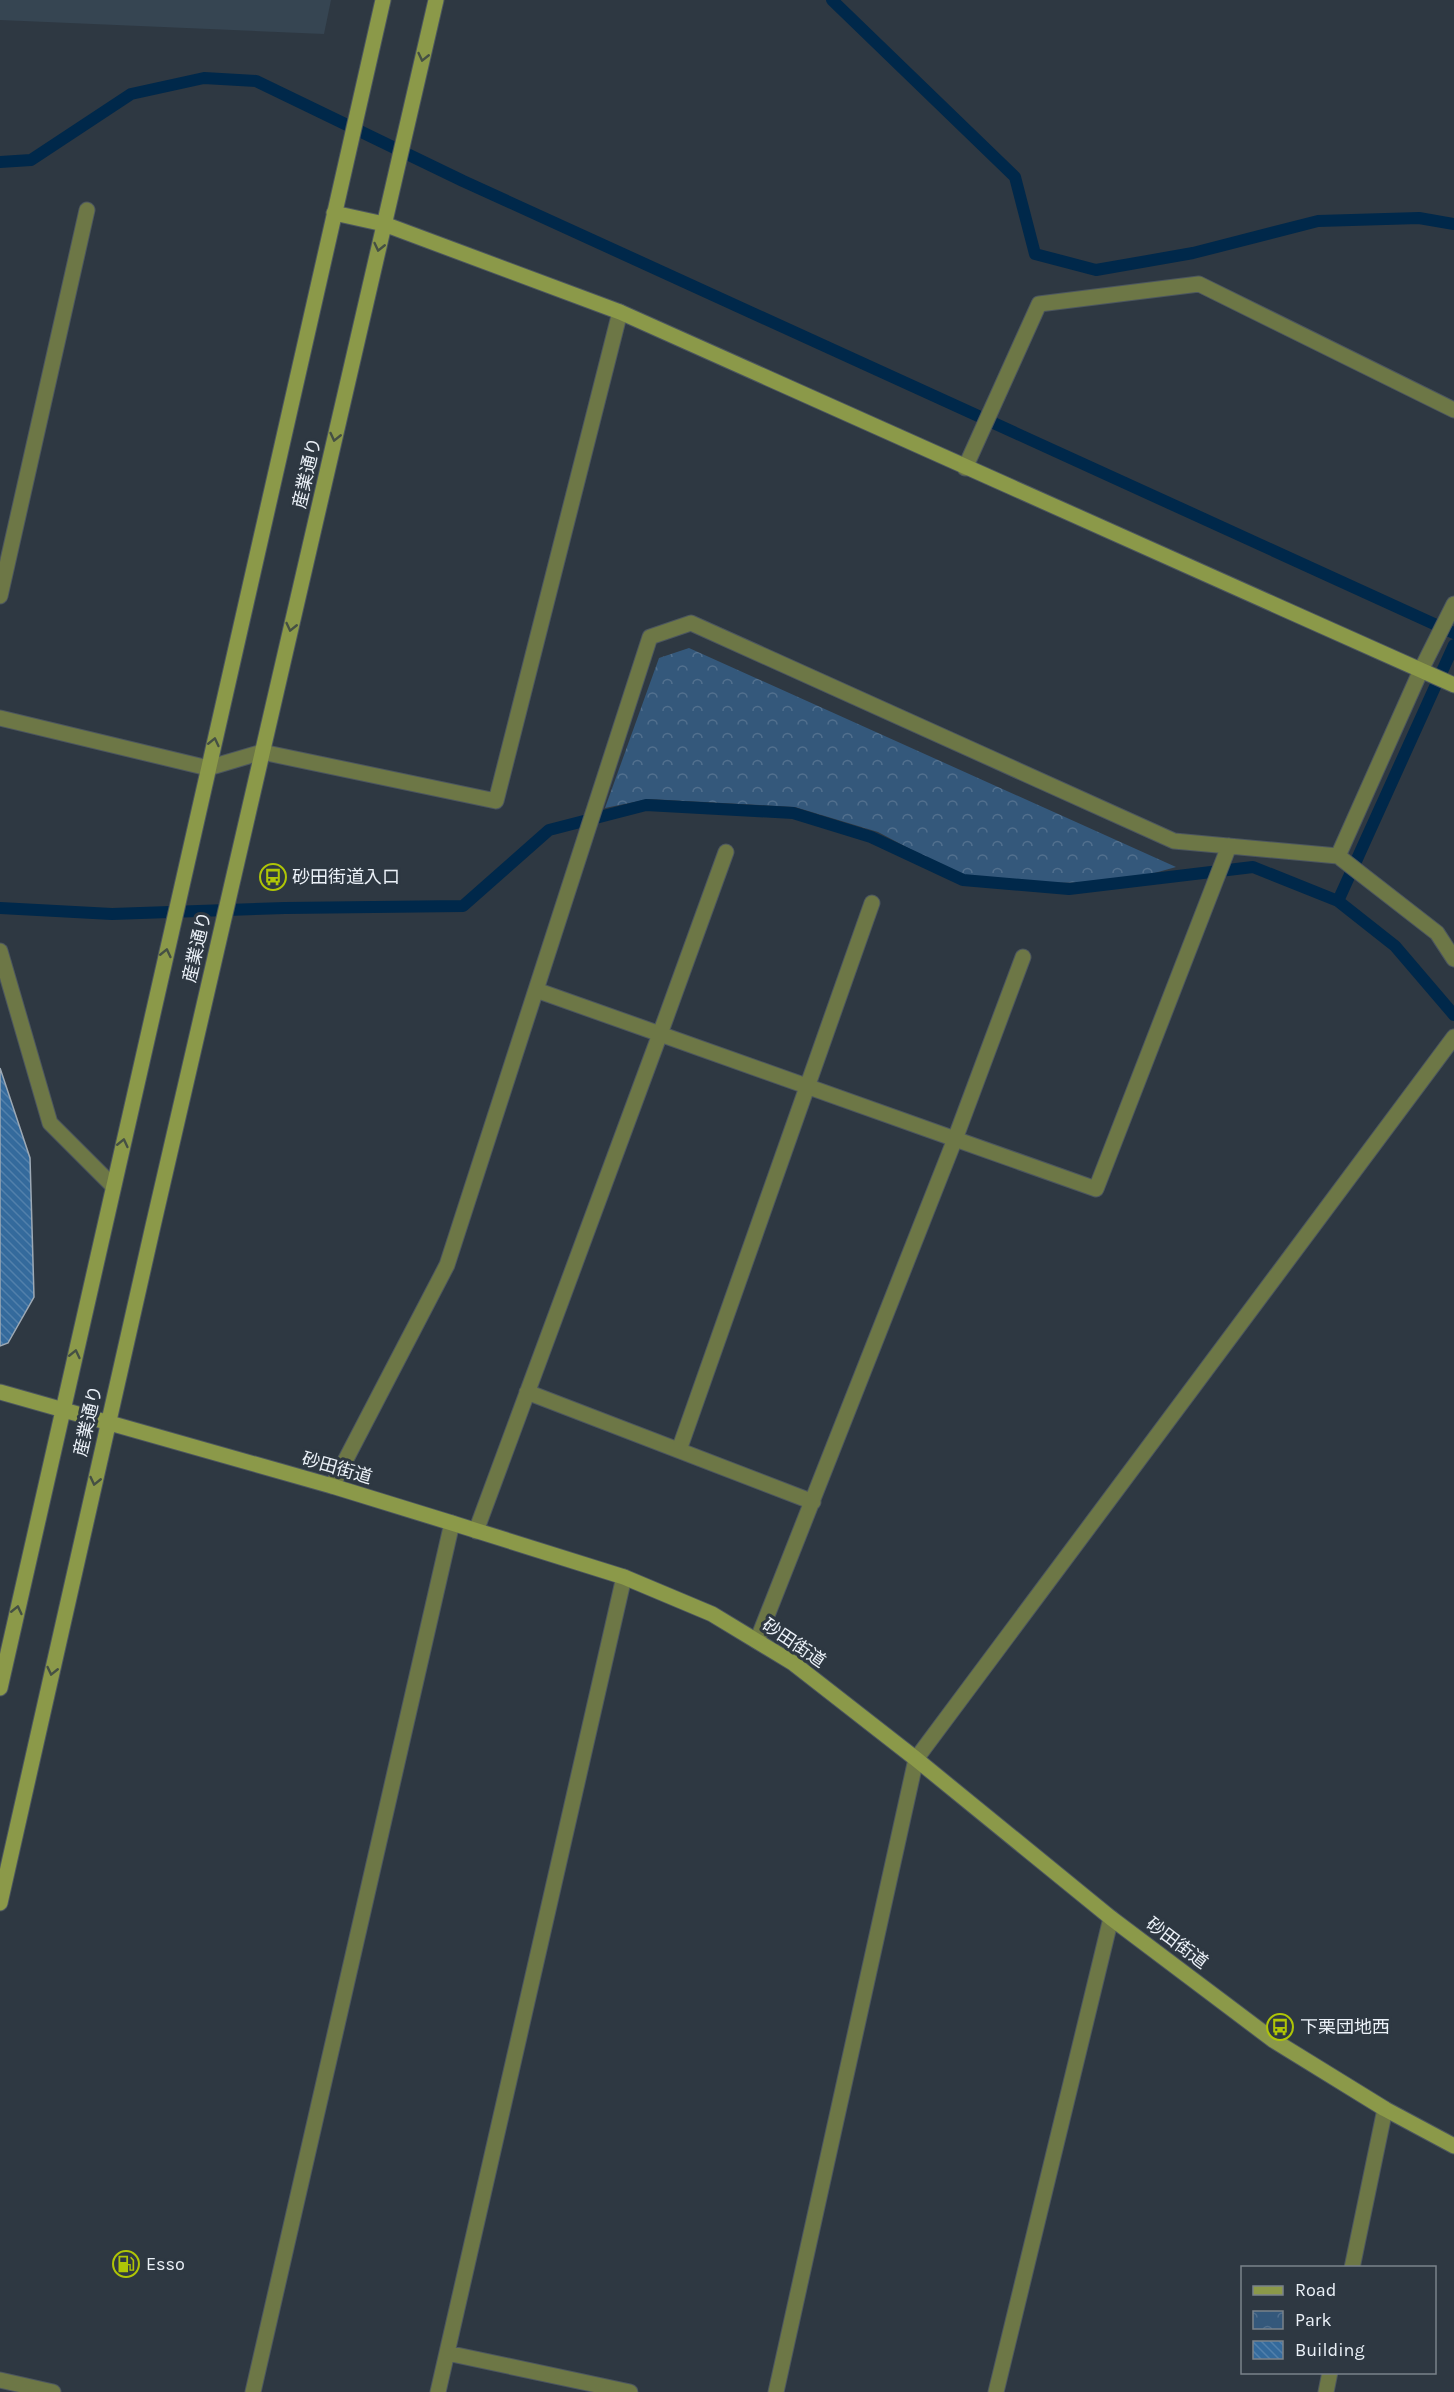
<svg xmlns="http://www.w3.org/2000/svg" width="1454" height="2392" font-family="Karla,'Noto Sans JP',sans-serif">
<defs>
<pattern id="park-crowns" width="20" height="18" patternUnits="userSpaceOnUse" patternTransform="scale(1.5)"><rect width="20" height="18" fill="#34587b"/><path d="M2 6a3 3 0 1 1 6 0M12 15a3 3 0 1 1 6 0" fill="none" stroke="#52708e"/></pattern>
<pattern id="building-back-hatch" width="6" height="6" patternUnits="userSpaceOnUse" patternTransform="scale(1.5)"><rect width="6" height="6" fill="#346a9c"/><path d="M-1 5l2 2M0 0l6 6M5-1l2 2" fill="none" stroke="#5280ab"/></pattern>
</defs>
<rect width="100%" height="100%" fill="#2e3842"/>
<path fill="#364552" d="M0,0H331L324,34L0,20Z"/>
<path fill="url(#park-crowns)" d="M689,648L1176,867L1122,882L1042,883L959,875L878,832L795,807L649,799L605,808L659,658Z"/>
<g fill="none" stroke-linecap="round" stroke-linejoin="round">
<path stroke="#00284a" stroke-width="12" d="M832,0L1015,177L1035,254L1096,270L1193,253L1318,221L1419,218L1454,224
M0,162L31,160L131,94L204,78L256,81L463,181L1454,633
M1338,901L1454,645
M0,908L112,914L285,908L463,906L549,830L646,805L793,813L871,837L963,880L1069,889L1253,867L1338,901L1395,946L1454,1015"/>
</g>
<path fill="url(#building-back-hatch)" stroke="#9da9b5" stroke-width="1.5" d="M0,1068L30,1158L34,1297L8,1343L0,1346Z"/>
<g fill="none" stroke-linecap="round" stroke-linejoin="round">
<defs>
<path id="street" d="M965,468L1039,304L1199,284L1454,410
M0,596L87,210
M1454,604L1421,670L1338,856L1437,933L1454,959
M0,718L208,768L262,752L496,801L620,312
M0,951L50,1123L113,1186
M1023,957L955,1139L1096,1189L1229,846
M536,990L660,1034L726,852
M527,1392L813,1502
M679,1450L872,903
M332,1486L447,1265L650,637L691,623L1174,841L1338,856
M476,1531L660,1034L955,1139L757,1641
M1352,2268L1385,2109
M447,2353L630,2392
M0,2380L53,2392
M253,2392L452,1523
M438,2392L624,1577
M776,2392L916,1759L1454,1037
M996,2392L1111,1918
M1326,2392L1330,2372"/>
<path id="secondary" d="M334,213L384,224L620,312L1454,685
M0,1392L332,1486L452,1523L624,1577L712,1614L793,1663L916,1759L1111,1918L1273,2040L1385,2109L1454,2146
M0,1688L383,0
M0,1903L153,1226L436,0"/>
</defs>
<use href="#street" stroke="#4c565f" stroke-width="17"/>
<use href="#secondary" stroke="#4c565f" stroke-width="17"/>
<use href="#street" stroke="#6d7746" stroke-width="15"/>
<use href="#secondary" stroke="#8b9949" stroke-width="15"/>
</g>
<defs><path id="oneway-chevron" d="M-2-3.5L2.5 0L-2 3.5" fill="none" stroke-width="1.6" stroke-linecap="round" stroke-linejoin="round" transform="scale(1.5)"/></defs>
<g stroke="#455044">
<use href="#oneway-chevron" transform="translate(423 57) rotate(103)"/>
<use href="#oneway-chevron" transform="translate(379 247) rotate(103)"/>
<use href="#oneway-chevron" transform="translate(335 437) rotate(103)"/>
<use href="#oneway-chevron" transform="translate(291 627) rotate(103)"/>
<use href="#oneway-chevron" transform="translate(214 742) rotate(-77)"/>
<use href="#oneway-chevron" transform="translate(166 953) rotate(-77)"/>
<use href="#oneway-chevron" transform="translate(123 1143) rotate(-77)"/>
<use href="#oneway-chevron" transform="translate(75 1354) rotate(-77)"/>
<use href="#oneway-chevron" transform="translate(95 1481) rotate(103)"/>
<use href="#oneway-chevron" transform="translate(17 1610) rotate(-77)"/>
<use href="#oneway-chevron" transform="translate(52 1671) rotate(103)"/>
</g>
<defs>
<symbol id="bus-ring" viewBox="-11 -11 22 22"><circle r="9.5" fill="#2e3842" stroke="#afc506" stroke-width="1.5"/><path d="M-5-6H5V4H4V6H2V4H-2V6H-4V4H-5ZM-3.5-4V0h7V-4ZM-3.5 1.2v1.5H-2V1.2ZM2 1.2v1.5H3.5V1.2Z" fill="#afc506"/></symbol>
<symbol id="fuel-ring" viewBox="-11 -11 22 22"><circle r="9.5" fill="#2e3842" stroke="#afc506" stroke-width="1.5"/><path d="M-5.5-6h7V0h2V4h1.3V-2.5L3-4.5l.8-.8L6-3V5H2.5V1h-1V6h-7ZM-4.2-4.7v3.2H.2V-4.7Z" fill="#afc506"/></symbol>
</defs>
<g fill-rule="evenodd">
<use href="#bus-ring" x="258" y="862" width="30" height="30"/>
<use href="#bus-ring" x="1265" y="2012" width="30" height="30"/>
<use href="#fuel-ring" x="111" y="2249" width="30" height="30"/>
</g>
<g text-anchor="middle" stroke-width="6" stroke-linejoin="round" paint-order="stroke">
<g font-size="18" fill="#ebf1f8" stroke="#2e3842">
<text transform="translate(307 473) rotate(-77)" y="6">産業通り</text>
<text transform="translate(197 947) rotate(-77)" y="6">産業通り</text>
<text transform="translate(88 1421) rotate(-77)" y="6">産業通り</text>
<text transform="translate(337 1468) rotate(16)" y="6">砂田街道</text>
<text transform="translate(794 1643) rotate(34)" y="6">砂田街道</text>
<text transform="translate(1177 1943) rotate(37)" y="6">砂田街道</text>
</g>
<g font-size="18" fill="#ebf1f8" stroke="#2e3842" text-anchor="start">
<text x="292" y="883">砂田街道入口</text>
<text x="1300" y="2033">下栗団地西</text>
<text x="146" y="2270">Esso</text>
</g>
</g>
<rect x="1241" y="2266" width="195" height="108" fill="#2e3842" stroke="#7a828b" stroke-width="1.5"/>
<rect x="1253" y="2286" width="30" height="9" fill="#8b9949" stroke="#7a828b" stroke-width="1.5"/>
<text x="1295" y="2296" font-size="18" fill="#ebf1f8">Road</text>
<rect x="1253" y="2311" width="30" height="18" fill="url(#park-crowns)" stroke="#7a828b" stroke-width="1.5"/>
<text x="1295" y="2326" font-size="18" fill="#ebf1f8">Park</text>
<rect x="1253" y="2341" width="30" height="18" fill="url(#building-back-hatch)" stroke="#7a828b" stroke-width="1.5"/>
<text x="1295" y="2356" font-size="18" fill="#ebf1f8">Building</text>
</svg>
